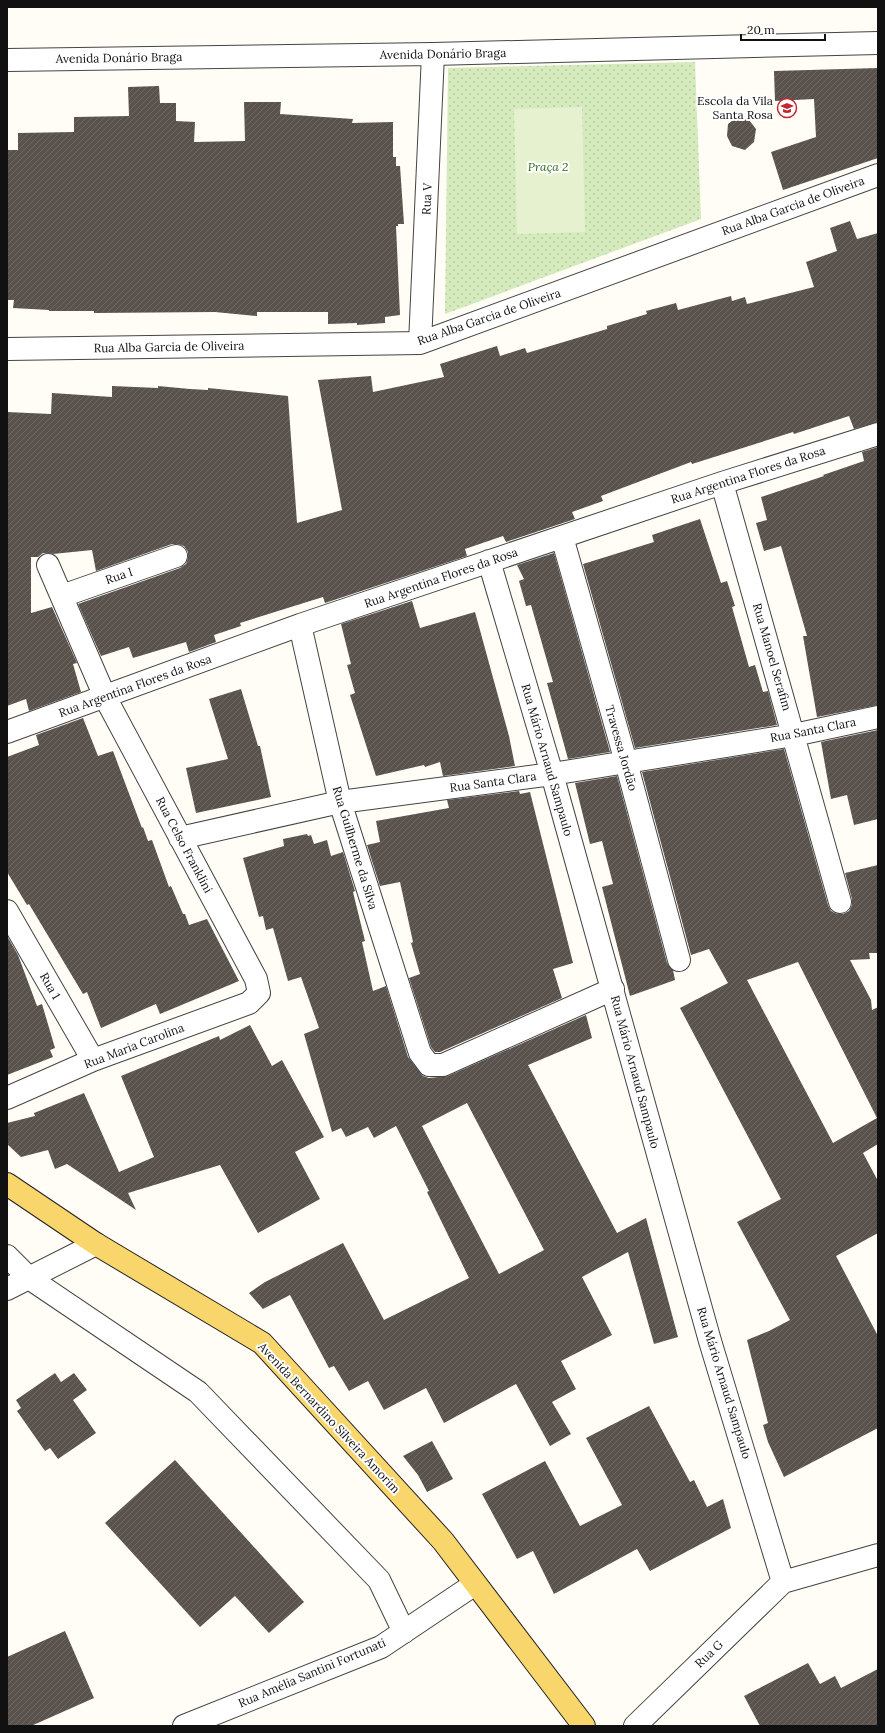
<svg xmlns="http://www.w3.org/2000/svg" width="885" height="1733" font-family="Lora,serif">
<defs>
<pattern id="green-dots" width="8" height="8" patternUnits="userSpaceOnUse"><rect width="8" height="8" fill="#d5ebbd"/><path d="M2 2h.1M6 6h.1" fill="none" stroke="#b6c8a1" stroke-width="1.8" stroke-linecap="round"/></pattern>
<pattern id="building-hatch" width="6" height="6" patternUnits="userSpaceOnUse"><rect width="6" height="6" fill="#5a524d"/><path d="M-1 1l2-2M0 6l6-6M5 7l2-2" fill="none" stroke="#6d6662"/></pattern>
</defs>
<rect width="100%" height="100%" fill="#fffdf5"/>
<path fill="url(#green-dots)" d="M695,62L701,219L445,314L448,68Z"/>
<path fill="#e6f2cf" d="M582,107L585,232L517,234L514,109Z"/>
<path fill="url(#building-hatch)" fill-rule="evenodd" d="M878,68V158L783,190L771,152L816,137L814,99L775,101L774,71Z
M159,86L160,103H176V121L195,122L194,142L245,141L244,102H281L280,114L353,119L352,123L393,122V157H396V166H400L404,224H398V226H396L400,315L385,317V323L357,325V323L328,324V312H257V316L215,312L94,313V311H49V310L13,308L14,300H7V150H18V133L74,132V117L129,116L128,87Z
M737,117L749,120L756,129L754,142L745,150L732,146L727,136L728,124Z
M850,221L857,239L878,233V422L854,429L849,416L794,434L793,432L692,464L691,462L601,496L603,501L572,512L575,519L506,542L503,536L465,549L467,556L325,603L323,597L240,623L241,626L214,635L216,642L189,652L186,642L133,658L129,647L101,656L78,604L180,568L186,564L188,558V552L184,546L178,544H172L96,571L92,550L53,554L49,553H43L38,557H31V613L52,607L77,663L73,664L81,692L29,711L26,699L7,706V412L51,414L52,393L112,397V386L158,388V386L190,389L208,390V388L288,396L297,523L342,510L318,380L371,376L373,392L444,377L440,364L497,346L500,356L525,348L527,353L607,329V326L647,314L646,311L676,303L678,310L731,296L732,301L745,297L747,304L814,287L806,262L837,251L830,228Z
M878,447V705L817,717L803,636H807L781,546L764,551L756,523L767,520L761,497L824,476L823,475L864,461L862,452Z
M700,519L721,583L727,581L735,606L732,607L749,667L755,665L763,692L768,691L777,725L635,748L583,564L654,542L652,535Z
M554,553L610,752L568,759L547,683L553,682L531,605L526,606L519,581L524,579L517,565Z
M412,601L420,628L475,612L509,736L515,766L443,776L440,762L425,767L424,765L376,776L350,695L355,693L347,665L351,664L341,624Z
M241,689L258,746H260L271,797L196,813L186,768L228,759L209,699Z
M83,718L98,756L113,751L142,828L143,827L148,841L152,840L169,887L171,886L183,914H185L189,925L207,919L239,981L160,1014L156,1004L101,1028L87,992L83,994L29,904L27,905L7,872V757L39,745L36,735Z
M878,730V819L854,825L847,795L831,799L821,742Z
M784,749L828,905L831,911L837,914H843L849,911L852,905V899L845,873L878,865V953H869L870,959L850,960L871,1000L872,1010L878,1007V1144L863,1153L878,1181V1233L836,1256L878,1336V1428L784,1477L768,1442L763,1425L768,1423L747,1340L769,1331L790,1320L737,1222L781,1199L680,1008L728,983L709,949L691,955L642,772ZM798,962L877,1118L833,1143L747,980Z
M617,776L667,963L673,970L675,980L630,996L602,887L613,884L602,841L590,844L575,783Z
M519,791L520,794L530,792L573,963L553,969L562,998L440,1052H435L431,1047L409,978L420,974L411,943L413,942L400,882L380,886L367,845L380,842L376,821L449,808L447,800Z
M307,834L308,836L311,835L314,844L327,840L331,856L343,852L355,891L353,892L365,941L362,942L373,991L386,986L408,1057L423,1076L429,1078L448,1076L586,1015L592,1038L528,1065L617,1233L646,1218L678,1337L654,1344L628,1252L582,1277L612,1335L561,1361L576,1389L552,1402L571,1434L550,1446L516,1384L444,1423L426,1388L384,1410L368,1381L349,1391L334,1366L329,1368L290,1295L263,1309L249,1293L265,1282L343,1243L384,1320L469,1278L427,1192L429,1191L396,1126L374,1138L368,1127L346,1137L341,1128L332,1132L304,1034L319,1028L301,977L288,981L273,928L266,930L263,916L259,917L243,858L284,846L283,839ZM467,1103L544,1250L499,1274L422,1126Z
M7,936L18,955L37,1006L42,1004L55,1048L50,1050L53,1057L7,1075Z
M250,1025L272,1066L282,1060L324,1137L295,1152L320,1199L258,1233L220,1165L128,1193L136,1210L67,1164L55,1169L48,1150L21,1157L7,1144V1123L35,1116L34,1113L84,1093L119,1172L154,1157L121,1076L219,1036L220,1040Z
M55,1373L61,1382L74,1373L87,1390L73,1400L96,1433L58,1459L50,1448L45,1451L17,1411L21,1408L16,1400Z
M649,1406L690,1482L694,1480L707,1507L723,1499L731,1528L650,1571L637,1549L554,1594L533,1551L517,1559L482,1494L545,1461L580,1526L622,1505L586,1438Z
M432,1441L453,1479L427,1492L418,1475L403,1456Z
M175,1460L304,1602L269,1633L235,1596L200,1627L105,1523Z
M65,1631L94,1698L31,1726H7V1657Z
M808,1663L820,1684L835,1676L841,1688L878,1669V1726H760L744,1696Z"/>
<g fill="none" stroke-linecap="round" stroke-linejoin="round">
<defs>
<path id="minor" d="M7,60L433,54L878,43
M420,343L433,54
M7,349L420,343L878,175
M722,483L840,902
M562,537L626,762L679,960
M489,561L552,774L710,1341L783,1582
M62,596L176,556
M300,625L340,802L420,1053L429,1065H443L613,989
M7,732L300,625L722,483L878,434
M180,838L340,802L552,774L794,735L878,717
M7,911L93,1060
M7,1098L93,1060L249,1003L259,993L256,979L105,697L48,565
M7,1256L29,1278L198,1392L379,1580L404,1632
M7,1289L96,1244
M184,1726L381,1647L475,1584
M635,1726L783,1582L878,1555"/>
<path id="major" d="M7,1184L96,1244L262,1343L443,1541L584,1726"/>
</defs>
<use href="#minor" stroke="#444" stroke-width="24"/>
<use href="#major" stroke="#222" stroke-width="24"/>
<use href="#minor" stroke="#fff" stroke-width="22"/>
<use href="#major" stroke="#f9d66b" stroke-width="22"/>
</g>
<defs>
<symbol id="school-ring" viewBox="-11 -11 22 22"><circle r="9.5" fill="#fff" stroke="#c4262e" stroke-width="1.5"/><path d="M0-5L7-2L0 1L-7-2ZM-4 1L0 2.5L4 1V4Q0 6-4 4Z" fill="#c4262e"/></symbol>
</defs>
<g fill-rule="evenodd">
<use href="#school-ring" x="776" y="97" width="22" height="22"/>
</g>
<g text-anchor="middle" stroke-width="4" stroke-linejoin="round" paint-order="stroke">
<g font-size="12" fill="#111" stroke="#fff">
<text transform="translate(443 54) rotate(-1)" y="4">Avenida Donário Braga</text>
<text transform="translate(119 58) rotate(-1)" y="4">Avenida Donário Braga</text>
<text transform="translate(427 199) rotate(-87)" y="4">Rua V</text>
<text transform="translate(793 206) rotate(-20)" y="4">Rua Alba Garcia de Oliveira</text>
<text transform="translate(489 317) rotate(-19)" y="4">Rua Alba Garcia de Oliveira</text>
<text transform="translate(169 347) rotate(-1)" y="4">Rua Alba Garcia de Oliveira</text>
<text transform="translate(748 475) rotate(-18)" y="4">Rua Argentina Flores da Rosa</text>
<text transform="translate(119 576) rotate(-19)" y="4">Rua I</text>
<text transform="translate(441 578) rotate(-19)" y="4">Rua Argentina Flores da Rosa</text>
<text transform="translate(772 657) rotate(74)" y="4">Rua Manoel Serafim</text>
<text transform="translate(135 686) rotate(-20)" y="4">Rua Argentina Flores da Rosa</text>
<text transform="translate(813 730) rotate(-11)" y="4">Rua Santa Clara</text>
<text transform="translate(621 748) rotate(74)" y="4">Travessa Jordão</text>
<text transform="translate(547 760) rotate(74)" y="4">Rua Mário Arnaud Sampaulo</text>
<text transform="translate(493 782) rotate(-8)" y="4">Rua Santa Clara</text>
<text transform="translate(184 845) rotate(62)" y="4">Rua Celso Franklini</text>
<text transform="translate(355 848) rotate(73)" y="4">Rua Guilherme da Silva</text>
<text transform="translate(50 986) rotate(60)" y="4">Rua 1</text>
<text transform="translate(134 1046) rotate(-21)" y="4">Rua Maria Carolina</text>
<text transform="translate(635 1072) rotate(75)" y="4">Rua Mário Arnaud Sampaulo</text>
<text transform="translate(724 1383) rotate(73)" y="4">Rua Mário Arnaud Sampaulo</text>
<text transform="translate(329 1418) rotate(47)" y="4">Avenida Bernardino Silveira Amorim</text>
<text transform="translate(709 1654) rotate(-44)" y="4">Rua G</text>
<text transform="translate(312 1673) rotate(-23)" y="4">Rua Amélia Santini Fortunati</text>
</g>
<g font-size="12" fill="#111" stroke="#fff" text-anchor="end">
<text x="773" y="105">Escola da Vila<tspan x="773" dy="14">Santa Rosa</tspan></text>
</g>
<g font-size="12" font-style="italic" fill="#2f6b1f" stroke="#fff">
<text x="548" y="171">Praça 2</text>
</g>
</g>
<rect width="885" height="1733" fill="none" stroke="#111111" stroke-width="16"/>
<path d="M741 34v6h84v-6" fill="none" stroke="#111111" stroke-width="2"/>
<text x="747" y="34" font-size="12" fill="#111111" stroke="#ffffff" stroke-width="3" paint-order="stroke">20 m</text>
</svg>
